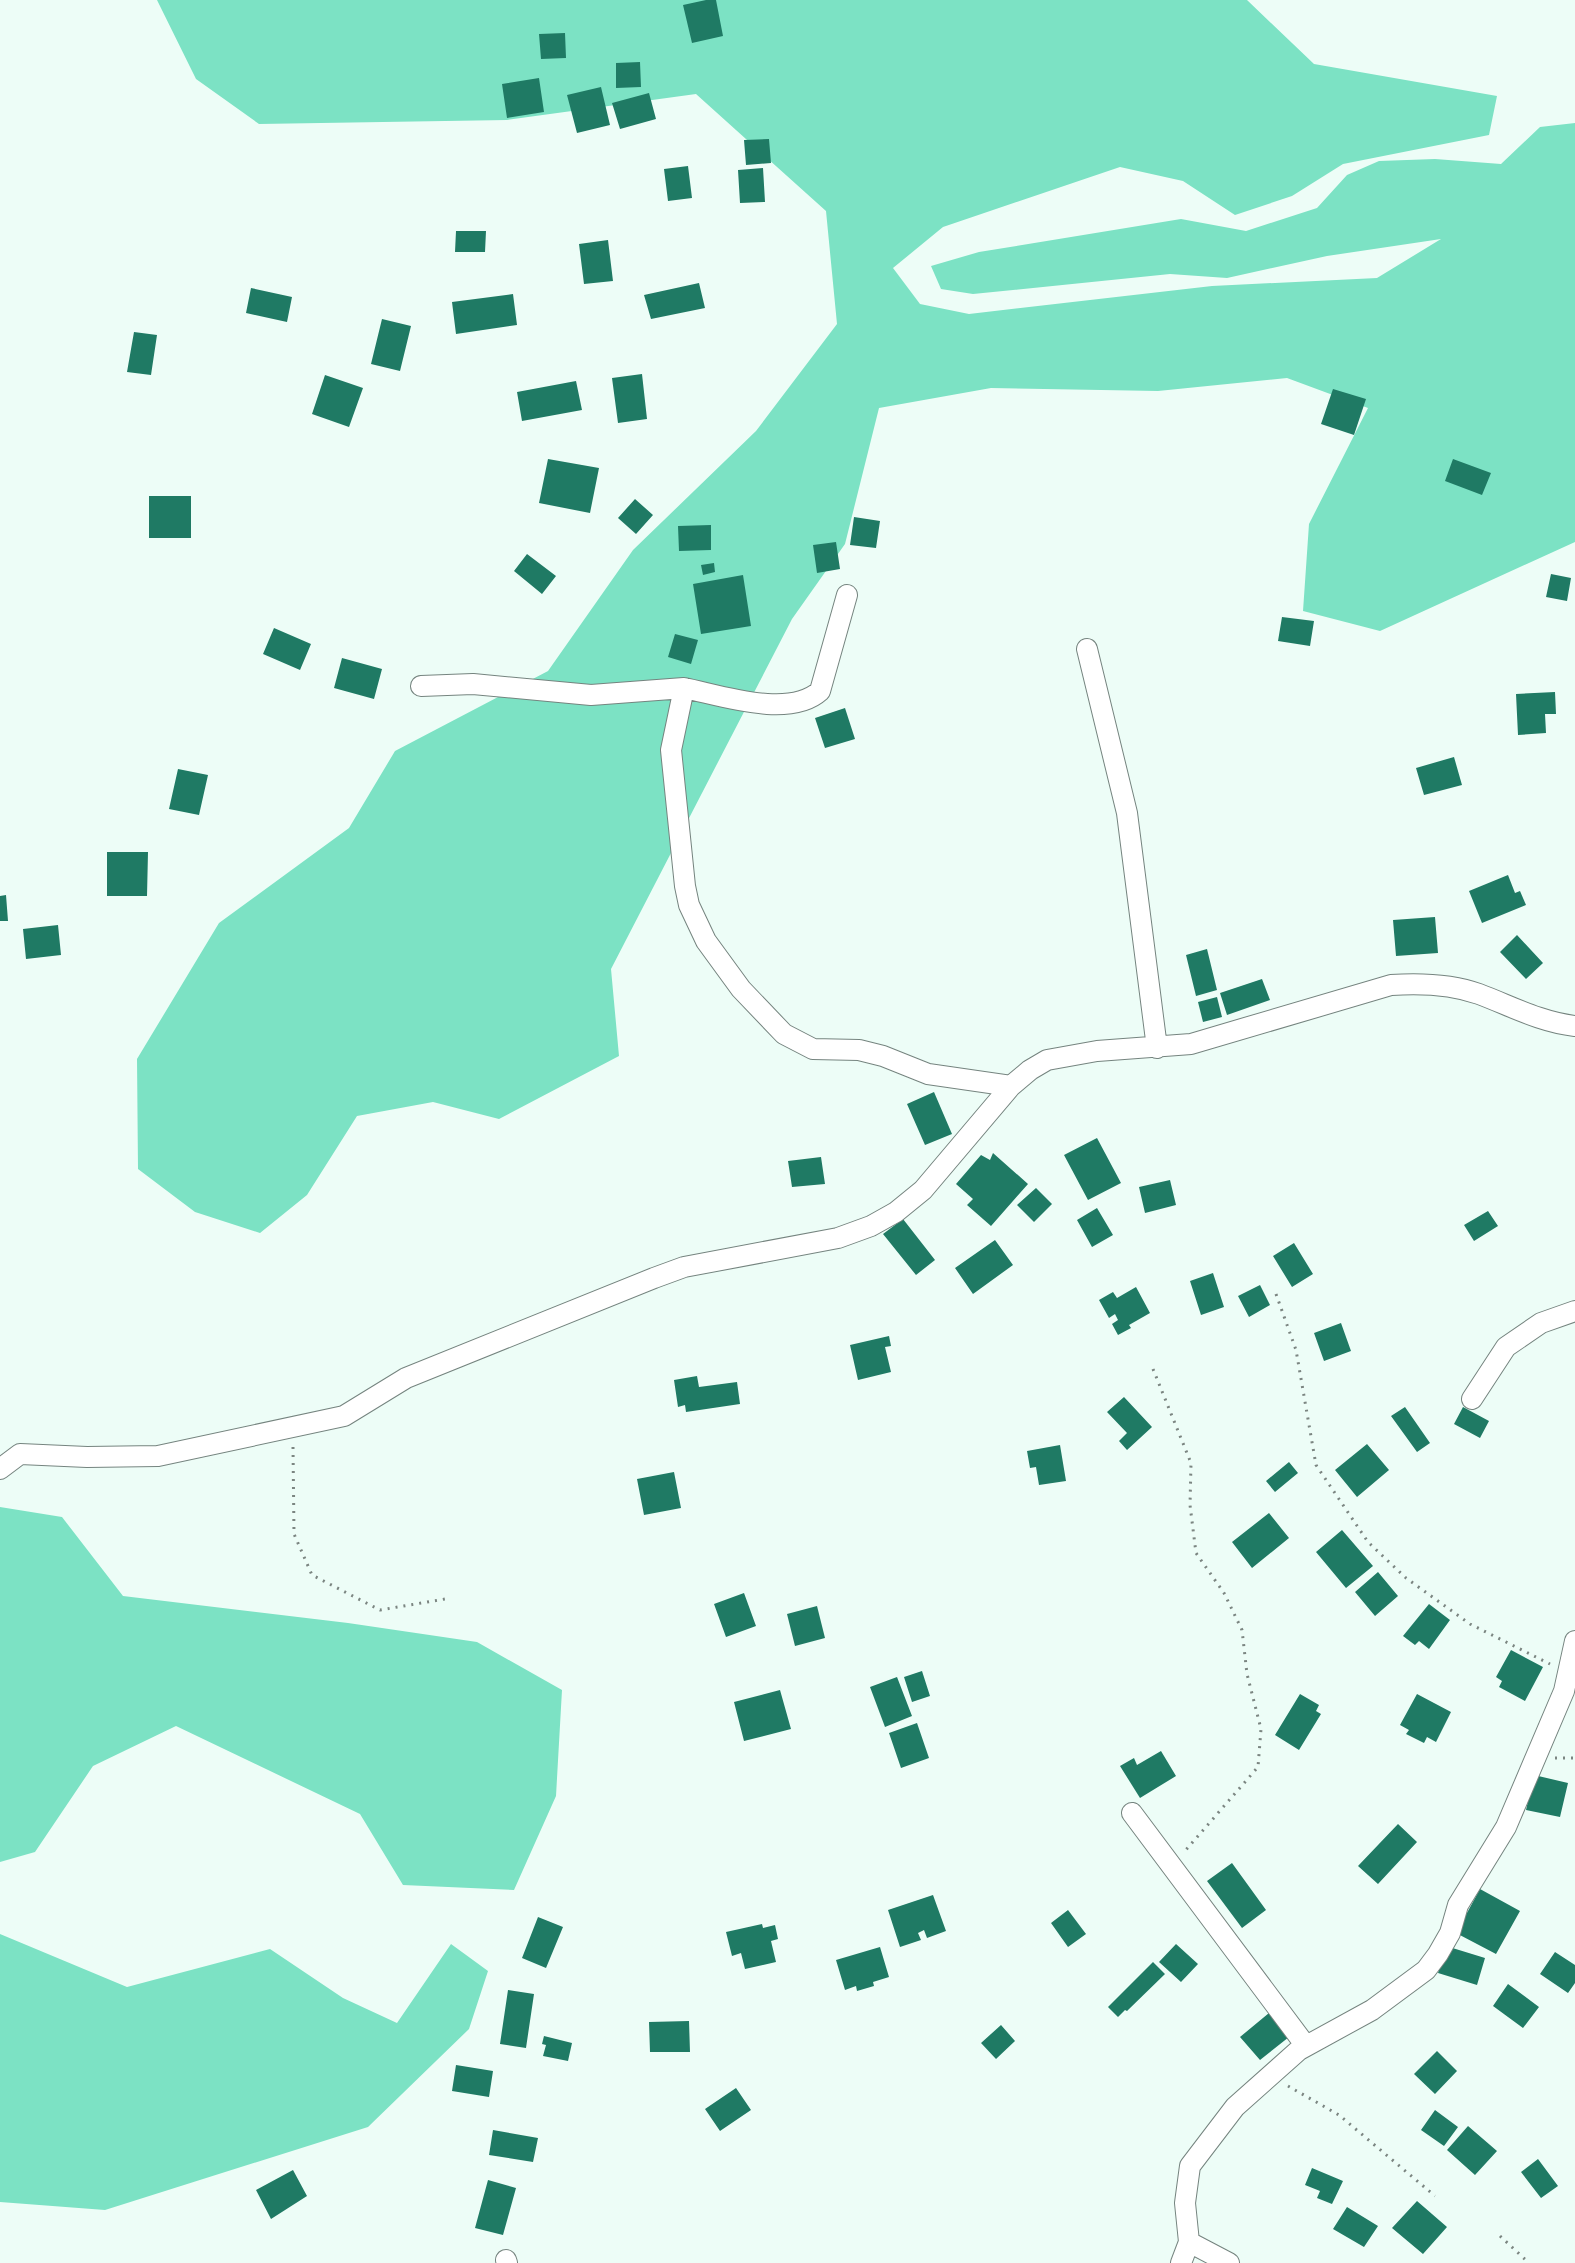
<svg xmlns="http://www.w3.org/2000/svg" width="1575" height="2263" font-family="'Nunito Sans',sans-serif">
<rect width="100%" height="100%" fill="#edfdf7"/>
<path fill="#7ce2c4" d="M157,0H1247L1314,64L1497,96L1489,135L1343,164L1292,196L1235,215L1183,181L1120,167L943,227L893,268L920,304L969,314L1212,286L1377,278L1441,239L1327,256L1227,278L1170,274L973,294L941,289L931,266L979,252L1181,219L1246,231L1317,208L1347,175L1379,161L1435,159L1501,164L1540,127L1575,123V542L1380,631L1303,611L1309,524L1368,408L1287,378L1158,391L991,388L879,408L845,544L792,619L611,969L619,1056L499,1119L433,1102L357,1116L307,1195L260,1233L195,1212L138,1169L137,1059L219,923L349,828L395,751L548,671L633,550L756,431L837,324L826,211L696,94L507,120L259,124L196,79Z
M0,1507L62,1517L123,1596L348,1623L477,1642L562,1690L556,1796L514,1890L403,1885L360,1814L176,1726L93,1766L35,1852L0,1862Z
M0,1934L127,1987L270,1949L343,1998L397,2023L451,1944L488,1971L469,2029L368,2127L105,2210L0,2202Z"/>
<path fill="#1f7a64" d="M706,0H716L723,36L692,43L683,5Z
M565,33L566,58L541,59L539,34Z
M640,62L641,87L616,88V63Z
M539,78L544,112L507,118L502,84Z
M601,87L610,125L577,133L567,95Z
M649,93L656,119L620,129L612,103Z
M769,139L771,163L746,165L744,140Z
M688,166L692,198L668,201L664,169Z
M763,168L765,202L740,203L738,170Z
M456,231H486L485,252H455Z
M608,240L613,281L584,284L579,244Z
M699,283L705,308L651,319L644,295Z
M251,288L292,297L287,322L246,313Z
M513,294L517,325L456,334L452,302Z
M382,319L411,326L400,371L371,364Z
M134,332L157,335L151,375L127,372Z
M642,374L647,419L618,423L612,378Z
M325,375L363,388L349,427L312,414Z
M576,381L582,410L522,421L517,392Z
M1333,389L1366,399L1354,435L1321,424Z
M548,459L599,468L590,513L539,503Z
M1453,459L1491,473L1482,495L1445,481Z
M149,496H191V538H149Z
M635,499L653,515L636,534L618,518Z
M854,517L880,521L876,548L850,545Z
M711,525V550L679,551L678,526Z
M836,542L840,569L817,573L813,545Z
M527,554L556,576L542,594L514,571Z
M714,563L715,572L703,575L701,565Z
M1551,574L1571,578L1567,601L1546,597Z
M743,575L751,626L701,634L693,584Z
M1282,617L1314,621L1310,646L1278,641Z
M274,628L311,644L300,670L263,654Z
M675,634L698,640L691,664L668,657Z
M342,658L382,669L374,699L334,688Z
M1555,692L1556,714H1545L1546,733L1518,735L1516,694Z
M845,708L855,739L825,748L815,718Z
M1454,757L1462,785L1424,795L1416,768Z
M178,769L208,775L199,815L169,809Z
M107,852H148L147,896H107Z
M1508,875L1515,893L1520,891L1526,905L1482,923L1469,891Z
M6,895L8,921H0V896Z
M1435,917L1438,953L1396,956L1393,920Z
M58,925L61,955L26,959L23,929Z
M1517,935L1543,963L1526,979L1500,952Z
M1207,949L1217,990L1196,996L1186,955Z
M1262,979L1270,1000L1227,1015L1220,993Z
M1217,997L1222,1017L1203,1022L1198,1002Z
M934,1092L952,1134L925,1145L907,1104Z
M1097,1138L1121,1183L1088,1200L1064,1155Z
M993,1153L1028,1184L991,1226L967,1205L973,1199L956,1184L981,1155L990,1160Z
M821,1157L825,1184L792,1187L788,1161Z
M1170,1180L1176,1205L1145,1213L1139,1187Z
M1036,1188L1052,1204L1034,1222L1017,1205Z
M1097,1208L1113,1235L1092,1247L1077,1220Z
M1488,1211L1498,1226L1474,1241L1464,1225Z
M903,1219L935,1260L916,1275L883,1234Z
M995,1240L1013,1265L973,1294L955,1268Z
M1294,1243L1313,1274L1292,1287L1273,1256Z
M1213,1273L1224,1307L1201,1315L1190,1281Z
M1260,1285L1270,1305L1249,1317L1238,1296Z
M1136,1287L1150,1313L1129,1325L1131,1328L1118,1335L1112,1324L1118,1320L1115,1314L1109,1318L1099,1300L1113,1292L1117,1298Z
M1341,1323L1351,1351L1324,1361L1314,1333Z
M889,1336L891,1346L885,1347L891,1372L858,1380L850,1345Z
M697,1376L699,1387L737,1382L740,1404L686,1412L685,1405L678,1407L674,1380Z
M1124,1397L1152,1427L1127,1450L1119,1441L1127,1433L1107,1412Z
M1405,1407L1430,1443L1417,1452L1391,1416Z
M1463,1407L1489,1421L1480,1438L1454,1424Z
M1367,1444L1389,1470L1357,1497L1335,1470Z
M1060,1445L1066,1481L1039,1485L1036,1467L1030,1468L1027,1451Z
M1289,1462L1298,1473L1275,1492L1266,1481Z
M674,1472L681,1508L644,1515L637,1479Z
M1269,1513L1289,1538L1252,1568L1232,1542Z
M1342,1530L1373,1566L1346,1588L1316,1552Z
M1378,1572L1398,1596L1375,1616L1355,1592Z
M744,1593L756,1626L726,1637L714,1604Z
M1429,1604L1450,1620L1429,1649L1419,1641L1415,1645L1403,1636Z
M817,1606L825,1638L795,1646L787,1614Z
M1511,1650L1543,1667L1525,1701L1499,1687L1502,1681L1496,1677Z
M922,1671L930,1696L912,1702L904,1677Z
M897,1677L912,1716L885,1727L870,1687Z
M780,1690L791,1729L744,1741L734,1702Z
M1300,1694L1319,1705L1316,1711L1321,1714L1299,1750L1275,1735Z
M1417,1694L1451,1712L1436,1742L1427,1737L1424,1743L1406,1734L1409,1730L1400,1725Z
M917,1723L929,1758L901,1768L889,1733Z
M1161,1751L1176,1776L1140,1798L1120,1766L1134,1758L1137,1765Z
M1534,1775L1568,1783L1560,1817L1526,1810Z
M1398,1824L1417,1842L1378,1884L1358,1866Z
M1232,1863L1266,1910L1242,1928L1207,1881Z
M1480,1889L1520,1911L1496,1954L1456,1933Z
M933,1895L946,1931L927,1938L924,1930L918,1933L921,1940L900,1947L888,1910Z
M1068,1910L1086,1934L1068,1947L1051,1923Z
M538,1917L563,1927L546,1968L522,1958Z
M762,1924L763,1928L775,1925L778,1939L771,1941L776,1962L745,1969L741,1953L732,1956L726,1932Z
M1176,1944L1198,1964L1181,1982L1159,1962Z
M1446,1946L1485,1958L1477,1985L1438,1973Z
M880,1947L889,1977L873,1982L874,1986L857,1991L856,1986L845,1990L836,1960Z
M1555,1952L1575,1965V1983L1568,1993L1540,1974Z
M1153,1962L1165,1974L1127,2011L1125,2010L1118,2017L1108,2007Z
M1508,1984L1539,2007L1523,2028L1493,2006Z
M508,1990L534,1994L526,2048L500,2044Z
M1269,2013L1289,2037L1260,2060L1240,2037Z
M689,2021L690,2052H650L649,2022Z
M1001,2025L1015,2041L996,2059L981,2043Z
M544,2036L572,2043L568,2061L543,2056L546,2045L542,2044Z
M1437,2051L1457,2071L1435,2094L1414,2074Z
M456,2065L493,2071L489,2097L452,2091Z
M736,2088L751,2110L720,2131L705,2109Z
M1435,2110L1458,2127L1444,2146L1421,2130Z
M1468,2126L1497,2151L1475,2175L1447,2150Z
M493,2130L538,2138L533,2162L489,2155Z
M1538,2159L1558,2186L1541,2198L1521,2172Z
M1312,2168L1343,2181L1332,2204L1317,2198L1320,2191L1305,2185Z
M293,2170L307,2196L271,2219L256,2190Z
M488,2180L516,2188L503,2235L475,2228Z
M1417,2201L1447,2227L1423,2254L1392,2228Z
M1347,2207L1378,2226L1364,2247L1333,2229Z"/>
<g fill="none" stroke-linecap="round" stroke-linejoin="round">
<defs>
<path id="street" d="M847,595L820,691C789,719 720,695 684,688L671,750L685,886L689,905L706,941L741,989L784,1034L813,1049L859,1050L883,1056L928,1074L1011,1086
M1087,649L1127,813L1157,1048
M421,686L473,684L591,695L684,688
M1472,1399L1506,1347L1541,1323L1575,1311
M0,1469L20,1454L87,1457L158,1456L344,1416L406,1378L654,1278L684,1267L838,1238L871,1226L896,1212L923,1190L1011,1086L1030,1070L1047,1060L1097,1051L1191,1044L1391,985C1421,983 1451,984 1479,994C1511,1006 1540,1022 1575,1026
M1132,1813L1306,2046
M1189,2242L1229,2263
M506,2260L507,2263
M1181,2263L1189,2242L1185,2203L1190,2166L1235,2107L1299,2050L1372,2010L1426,1970L1438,1954L1450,1933L1458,1905L1506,1827L1564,1691L1575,1641"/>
</defs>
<use href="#street" stroke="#75847f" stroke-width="22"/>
<path stroke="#7b8581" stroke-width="3" stroke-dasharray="2 6" stroke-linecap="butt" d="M1276,1294L1296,1350L1316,1465L1368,1542L1406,1578L1470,1624L1550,1664
M1153,1369L1191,1463L1190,1505L1196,1553L1224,1593L1242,1630L1247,1674L1261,1729L1258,1767L1185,1851
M293,1447L294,1534L312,1575L380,1610L445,1599
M1555,1758H1575
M1288,2086L1339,2115L1435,2196
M1500,2236L1529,2263"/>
<use href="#street" stroke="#fff" stroke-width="20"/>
</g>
</svg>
